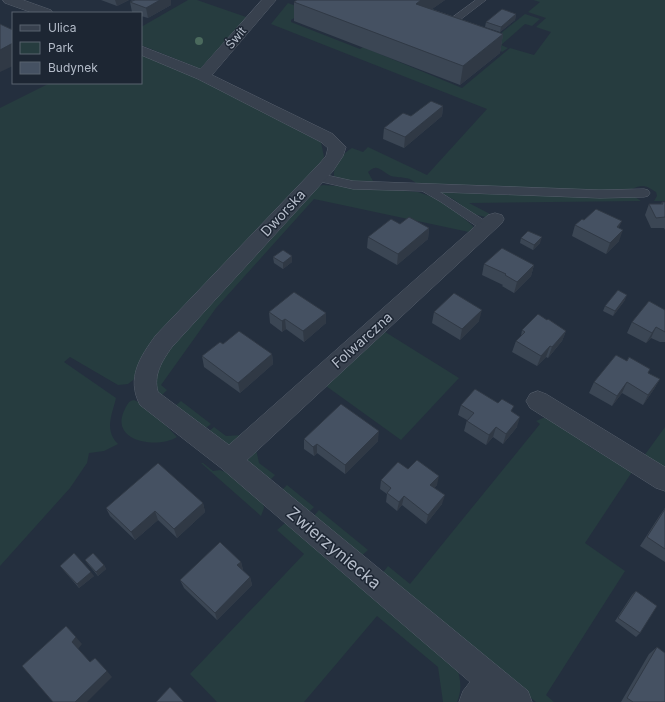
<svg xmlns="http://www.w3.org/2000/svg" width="665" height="702" font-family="Inter,sans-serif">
<rect width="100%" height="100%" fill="#242f3e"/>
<path fill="#263c3f" d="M188,0H197L249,18L201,69L141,45V27Z
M533,0H665V201H654L657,196L656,192C646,185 642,184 632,189C627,190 620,190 615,191L418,185C408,175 403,179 391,176C386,174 382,169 377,168C373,167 371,170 368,172L373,181L372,182C358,182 346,182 334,176C333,165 342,154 352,148L363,152L368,147L427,175L487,109L271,24L288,3L307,10L291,20V22L360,49L363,47L462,88L510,48L534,55L551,32L536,27L546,18L528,12L540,2Z
M525,14L540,19L532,26L525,24L501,45L508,48L502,52L501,51L486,45Z
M141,53L200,79L321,142L324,157L321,165L137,377L128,384L118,385L70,357L64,362L116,398C112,415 104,430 118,444L104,451L89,453L87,463L70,488L0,566V108L50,83H141Z
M323,185L418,192L438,199L455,211L473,226V229L469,232L314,199L216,308L161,385L167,390L161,396C150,382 158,365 165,352L317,187Z
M439,191L635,197L641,201L469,203L490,214L486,217L473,214L453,199L439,192Z
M382,330L459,378L401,440L326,386L256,449L259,463L275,475L269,481L247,460L248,456Z
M134,400L147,406L177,437C158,449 110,442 124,411C127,405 128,401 134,400Z
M181,401L211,424L203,430L174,407Z
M543,418H548L589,441L588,446L609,458L665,486V492L632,472L585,543L625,571L546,695L554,702H536L381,575L388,566L410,584L540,424L536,421Z
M214,427L226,436L243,435C224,451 226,446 207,433Z
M665,427V469L644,456Z
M201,463H203L213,471L220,470L231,474L263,501L264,508L261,516Z
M287,485L314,507L307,514L281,491Z
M319,510L368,550L359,558L312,518Z
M289,522L457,668C461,680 462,690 457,702H443L438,667L377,616L304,702H217L190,674L304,554L277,530L285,523Z"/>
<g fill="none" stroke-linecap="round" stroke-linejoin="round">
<defs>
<path id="lane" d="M476,0H486L452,26H446L445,24L446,22Z
M317,173L353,181L600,190L644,189L648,190L650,193L648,196L644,197L600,198L440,192L490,224L492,227L490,230H482L441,202L422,191L353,189L313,180L311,177L313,174Z"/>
<path id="street" d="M3,0H23L51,10L53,13H33L5,3Z
M262,0H276L212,75L333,134L346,147L343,156L333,171L172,347C162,361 153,375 158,392L229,445L488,215L495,213L502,215L504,219L502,223L247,460L528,691L532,702H459L463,691L470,682L221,468L140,405C126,378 140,357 156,335L320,163L326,156L328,148L321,142L198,79L141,55V46L200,69Z
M538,391L546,394L665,467V491L656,488L530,408L526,401L530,394Z"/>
</defs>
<use href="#lane" stroke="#565f6c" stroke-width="1"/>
<use href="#street" stroke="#565f6c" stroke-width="1"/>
<use href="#lane" fill="#38414e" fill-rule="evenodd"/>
<use href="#street" fill="#38414e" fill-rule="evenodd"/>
</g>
<circle fill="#4b6a5d" cx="199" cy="41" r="4"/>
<path fill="#3b4654" d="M101,0H129L117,6Z
M130,0H171V5L148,18L141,16V13L132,12L130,2L133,1Z
M297,0H445L432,9L503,34L500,53L460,85L294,21V2Z
M516,14L515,20L500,32L485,27L486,22Z
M443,106L442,116L404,148L383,139L384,128L411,116Z
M662,202H665V230L664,228H651L645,215L649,204H661Z
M584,220L619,228V241L606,254L572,236L575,225Z
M400,224L429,228L428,239L397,265L367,248L368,237Z
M521,238L540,243L533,250L520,243Z
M273,257L292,262L283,269L274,263Z
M484,264L534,265L531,276L514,293L502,286L503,285L482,275Z
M625,300L613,316L603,311L605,306Z
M665,310V342H660L651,338L646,343L627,333L632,322Z
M269,312L326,313V323L304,342L286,329L282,332L270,323Z
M434,312L479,321L460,340L432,323Z
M522,330L566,331L562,341L548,358L546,357L537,366L512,352L516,341L521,336Z
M223,344L272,354L273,364L240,393L204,367L202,356Z
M648,373L660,379L654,389L643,405L622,393L612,406L589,393L594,382Z
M461,405L512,412L517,427L503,444L493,437L486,445L464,431L467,420L458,415Z
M304,439L378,441L345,474L317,453L314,456L304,449Z
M408,469L437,485L434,488L442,504L426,524L402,505L397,511L386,502L387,494L380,489L381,480Z
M203,503L205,512L177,538L158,520L135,540L110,516L106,508Z
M665,508V562L640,546L660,515Z
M85,560L104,565L106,569L98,576L88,564Z
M241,562L243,570H242L250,577L252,585L217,620L184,588L180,580Z
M60,566L94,576L79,588Z
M636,591L640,633L636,637L615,621L632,595Z
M657,647L665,702H621L649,654Z"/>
<path fill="#303945" d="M115,0H129L117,6Z
M160,0H171V5L148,18L146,8Z
M421,0H445L414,22L416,4Z
M516,14L515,20L500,32L501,27Z
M503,34L500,53L460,85L463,66Z
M13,43V66L0,72V50Z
M443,106L442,116L404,148L405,137Z
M622,221L617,232V227Z
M429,228L428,239L397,265L398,254Z
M623,230L619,241L606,254L610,243Z
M542,237L540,243L533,250L534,245Z
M292,256V262L283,269V263Z
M534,265L531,276L514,293L517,282Z
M627,295L625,300L613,316L615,311Z
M482,310L479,321L460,340L462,329Z
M326,313V323L304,342L303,331Z
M285,319L286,329L282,332V321Z
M656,327L651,338L646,343L652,333Z
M566,331L562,341L548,358L552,347Z
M550,346L546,357L537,366L541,356Z
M272,354L273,364L240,393L238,383Z
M660,379L654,389L643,405L648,395Z
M627,382L622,393L612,406L617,396Z
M520,417L517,427L503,444L506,434Z
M496,427L493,437L486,445L489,435Z
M379,431L378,441L345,474V465Z
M317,444V453L314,456L313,447Z
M439,476L437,485L429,494L430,485Z
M445,495L442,504L426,524L428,515Z
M404,496L402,505L397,511L399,502Z
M203,503L205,512L177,538L174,529Z
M155,511L158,520L135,540L131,532Z
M241,562L243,570L239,573L237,565Z
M104,565L106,569L98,576L96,572Z
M91,572L94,576L79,588L77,584Z
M250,577L252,585L217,620L215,613Z
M76,637L82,644L78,649L72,642Z
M107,671L112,677L87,702H75Z"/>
<path fill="#455162" stroke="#303945" d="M135,0H160L146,8L130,2Z
M297,0H421L416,4L503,34L463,66L294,2Z
M502,9L516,14L501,27L486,22Z
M0,24L13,30V43L0,50Z
M431,101L443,106L405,137L384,128L403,113L411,116Z
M662,202H665V217L656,218L649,204H663Z
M596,209L622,221L617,227L623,230L610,243L575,225L582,219L584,220Z
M409,217L429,228L398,254L368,237L391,219L400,224Z
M528,231L542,237L534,245L521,238Z
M502,248L534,265L517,282L505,275L506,274L484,264Z
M283,250L292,256L283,263L273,257Z
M618,290L627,295L615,311L605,306Z
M294,292L326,313L303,331L285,319L282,321L269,312Z
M454,293L482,310L462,329L434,312Z
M649,301L665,310V332L656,327L652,333L632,322Z
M538,314L547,320L548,319L566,331L552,347L550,346L541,356L516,341L525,332L522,330Z
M239,331L272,354L238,383L202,356L220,342L223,344Z
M616,355L627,361L629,357L650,369L648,373L660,379L648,395L627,382L617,396L594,382Z
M475,389L498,403L502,399L514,406L511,411L520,417L506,434L496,427L489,435L467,421L474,413L461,405Z
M341,404L379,431L345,465L317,444L313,447L304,439Z
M417,460L439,476L430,485L445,495L428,515L404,496L399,502L387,493L391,488L381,480L398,462L408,469Z
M158,463L203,503L174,529L155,511L131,532L106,508Z
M665,509V549L647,537Z
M220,542L241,562L237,565L250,577L215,613L180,580Z
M74,553L91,572L77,584L60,566Z
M93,553L104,565L96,572L85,560Z
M636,591L657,606L640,633L618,618Z
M66,626L76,637L72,642L90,662L95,658L107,671L75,702H53L22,666Z
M657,647L665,653V702H633L627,698Z
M170,687L184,702H156Z"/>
<g text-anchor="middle" stroke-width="3" stroke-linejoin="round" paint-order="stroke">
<g font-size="12" fill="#b4bcc9" stroke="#1d2633">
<text transform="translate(236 38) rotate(-50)" y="4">Świt</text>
</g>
<g font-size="14" fill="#b4bcc9" stroke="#1d2633">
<text transform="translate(283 213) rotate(-47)" y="5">Dworska</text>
<text transform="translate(362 340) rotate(-42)" y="5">Folwarczna</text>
</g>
<g font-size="17" fill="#b4bcc9" stroke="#1d2633">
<text transform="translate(334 548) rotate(40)" y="6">Zwierzyniecka</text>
</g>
</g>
<rect x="12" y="12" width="130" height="72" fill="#1d2633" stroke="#59626f"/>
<rect x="20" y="25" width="20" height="6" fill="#38414e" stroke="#59626f"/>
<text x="48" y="32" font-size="12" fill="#b4bcc9">Ulica</text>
<rect x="20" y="42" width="20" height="12" fill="#263c3f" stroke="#59626f"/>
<text x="48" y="52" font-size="12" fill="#b4bcc9">Park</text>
<rect x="20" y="62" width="20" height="12" fill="#455162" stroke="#59626f"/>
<text x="48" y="72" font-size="12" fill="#b4bcc9">Budynek</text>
</svg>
